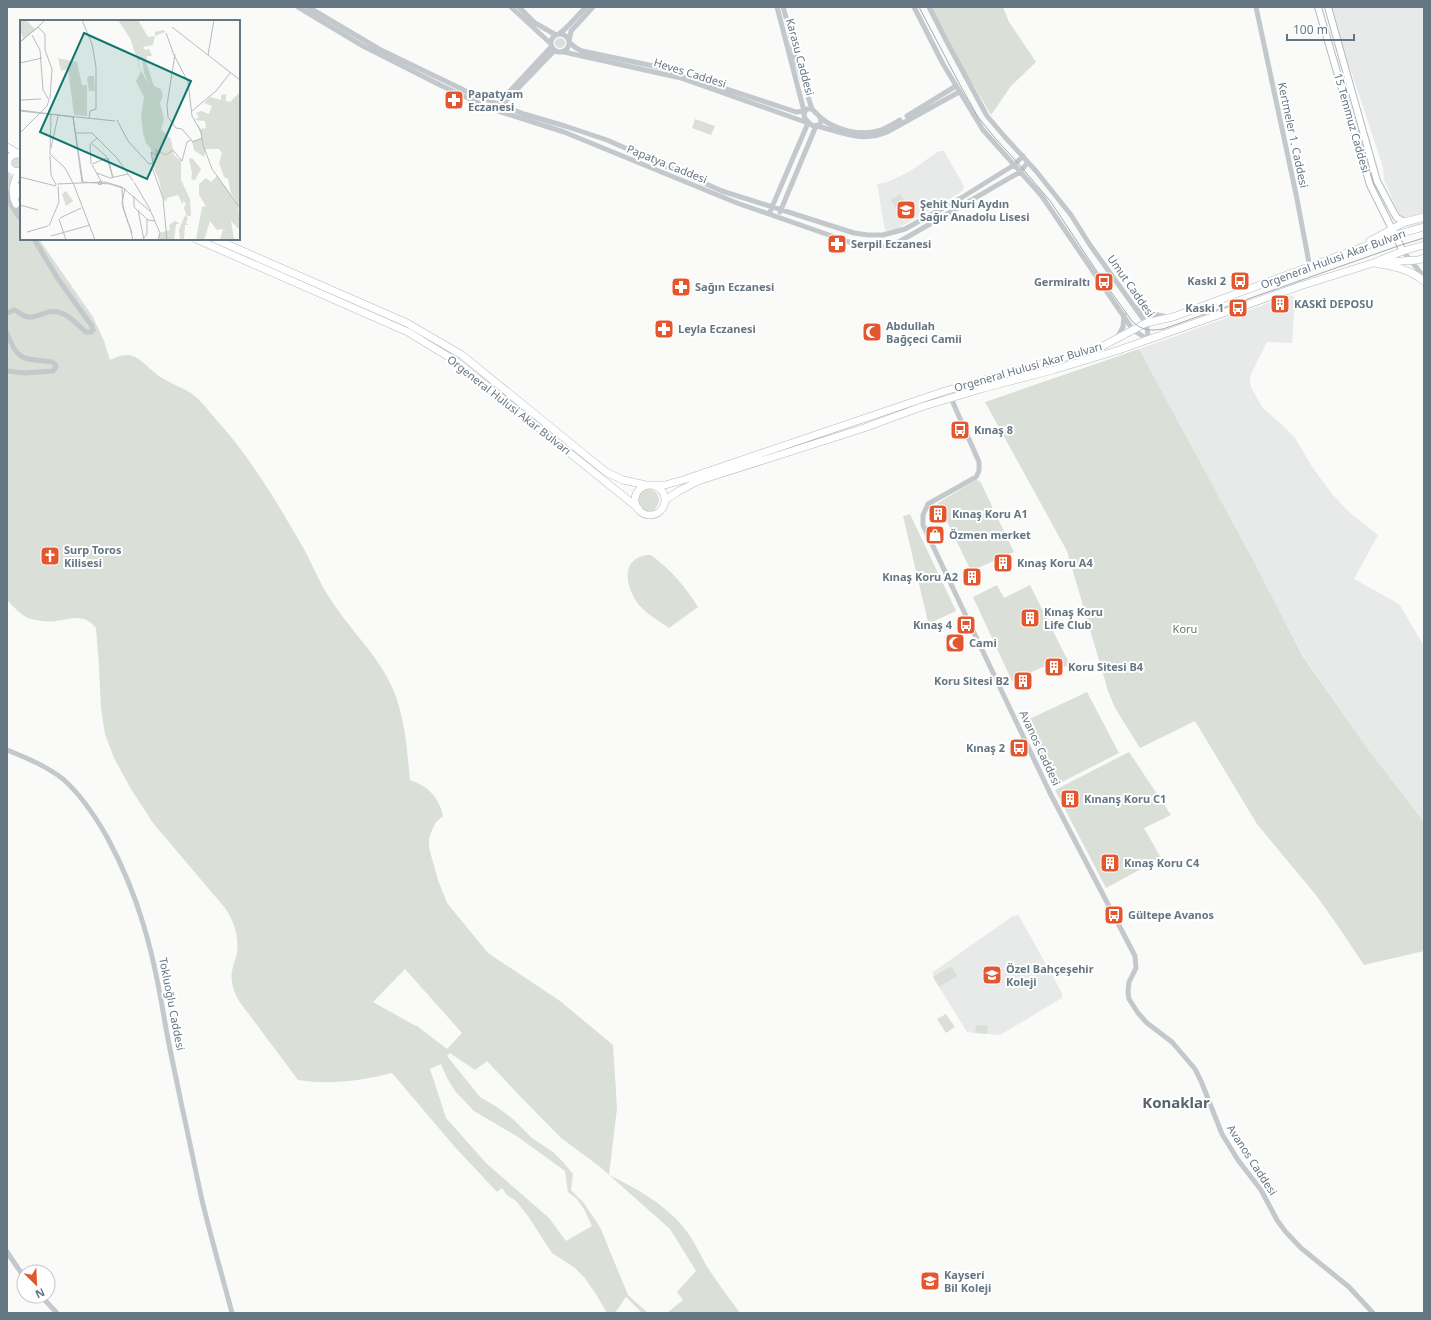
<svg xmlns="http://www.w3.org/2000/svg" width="1431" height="1320" font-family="'Noto Sans',sans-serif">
<rect width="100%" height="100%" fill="#fafaf8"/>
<path fill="#e8e9e9" d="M1325,7H1424V232L1412,229L1404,225L1384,180L1383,167L1350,68L1340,64Z
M939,151H944L964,186L963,191L897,229L885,231L877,184L887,182L909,172Z
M1291,295L1294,297L1295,301L1292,343L1267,342L1252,372L1250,379L1251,387L1262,407L1282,425L1295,438L1313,468L1332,494L1349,512L1378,535L1354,579L1399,604L1424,646V822L1367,748L1302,654L1259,571L1139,349Z
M1018,915L1019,916L1062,993V998L1000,1035L967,1032L933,977V972L1013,916Z"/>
<path fill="#dadfd7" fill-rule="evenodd" d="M931,7H1003L1009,22L1036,62L1011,86L991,115L965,71Z
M555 43a5 5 0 1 1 10 0a5 5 0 1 1-10 0Z
M695,119L715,126L711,135L692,128Z
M12,157H21V169L15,170L9,161Z
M7,172L21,184V239H39L93,317L104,341L110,360C135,347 140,362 159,376C169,383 181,387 191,393C202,401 211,414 220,424C253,461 279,506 304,549C313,566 320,584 331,600C350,630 378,655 393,689C405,718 407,749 410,780C428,786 439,797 443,816L436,822L432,830L429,839V848L438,880L447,903L488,953L560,1001L613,1045L617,1108L609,1175C636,1188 665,1204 684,1228C693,1239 699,1252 706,1265C717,1282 728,1297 740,1313H667L683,1300L677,1292L696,1271L670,1229L599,1166L561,1138L517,1093L487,1061L475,1070L450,1053L447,1056L480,1097L497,1107L513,1119L532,1138L553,1152L564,1163L573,1174L571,1190L583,1202L600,1227L628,1295L648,1313H642L626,1297L615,1313H607L596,1294L584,1277L575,1268L552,1253L528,1216L516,1201L507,1195L502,1188L497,1192L454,1146L392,1073C360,1081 331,1085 298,1080L239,1001C234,992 230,981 232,971C233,965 236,959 237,953C239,936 234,921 225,908L153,823L131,789L114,758L105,734L101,708L99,666L96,628C83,613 73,619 56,621C47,622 37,621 28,618C21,615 13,606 7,600ZM405,969L462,1033L447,1049L417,1026L414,1025L373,1002ZM441,1064L447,1078L455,1091L474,1111L518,1137L565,1171L568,1192L577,1199L584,1209L592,1226L566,1241L549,1218L486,1163L455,1128L446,1118L430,1069Z
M900,194L910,210L901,216L891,200Z
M1139,349L1259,571L1302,655L1367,748L1424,822V951L1364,965L1338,926L1315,894L1257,824L1195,721L1140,748L1115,708L1108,691L1067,551L985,402Z
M976,480L980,481L1014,552L971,571L938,503Z
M637 500a11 11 0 1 1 22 0a11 11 0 1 1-22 0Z
M910,514L956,611L930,623L928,622L903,516Z
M647,555H651C670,569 685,586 698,607L669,628C659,621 647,614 639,605C626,589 619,559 647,555Z
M1030,585L1070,665L1064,667L1060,659L1012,681L973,597L997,585L1004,598Z
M1087,692L1119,753L1054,786L1023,722Z
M1129,752L1171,815L1144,828L1161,858L1106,888L1055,790Z
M951,966L957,976L939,987L933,977Z
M946,1014L955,1027L946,1033L937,1019Z
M976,1025L988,1026L987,1034L975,1033Z"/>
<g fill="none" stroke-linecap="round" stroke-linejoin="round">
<defs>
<path id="secondary" d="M1318,7L1370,185L1403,251
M1328,7L1377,181L1394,213L1397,218L1405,222"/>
<path id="primary" d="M7,147L19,154
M21,154H16L11,156C4,164 10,174 21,171
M15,198L16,193L21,186
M16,204C11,194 13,179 21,171
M196,239L408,332L457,362L638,508
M215,239L407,323L462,355L606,472L623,480L646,485
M1370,241L1405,222L1424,217
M1387,262L1418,260L1424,258
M1375,263C1393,266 1409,269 1424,281
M650,485H665L683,480L945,391L1101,347L1146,323L1173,317L1395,235L1424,227
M635 500a15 15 0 1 1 30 0a15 15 0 1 1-30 0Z
M665,500L679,491L698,481L864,428L921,407L984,388L1053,370L1116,351L1300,286L1373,263L1403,251L1424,245"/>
</defs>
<use href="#secondary" stroke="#b3babf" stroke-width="8"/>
<use href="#primary" stroke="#b5babe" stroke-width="8"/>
<path stroke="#c3c8cc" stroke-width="5" d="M298,7L363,46L442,86L481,104L498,111L564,132L737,203L849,242L874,247L886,246L897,243L1020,172L1028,162
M308,7L379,49L474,95L524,114L565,126L607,140L722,191L854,233L868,235H883L905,229L961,198L1014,165L1023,156
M511,7L550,43
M519,7L535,23L556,35
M783,7L789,28L795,57L812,109
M914,7L943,64L983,130L1041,195L1133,330L1149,340
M929,7L948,44L987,116L1004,136L1036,171L1071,215L1090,245L1146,323L1149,340
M1256,7L1296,194L1310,268
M551 43a9 9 0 1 1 18 0a9 9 0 1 1-18 0Z
M559,34L566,28L586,7
M569,41L571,31L593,7
M570,43L576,48L582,51L663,68L796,112L804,111L777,7
M564,52L681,78L808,123L769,214
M497,105L551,47
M502,107V105L554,51
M807,109H812L820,117L821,122L819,125L813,126C807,122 800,115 807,109Z
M907,116L956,86
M821,118C835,130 860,136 878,131C886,129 893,124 900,120
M817,126C842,132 862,143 887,132L959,92
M7,193C10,203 14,212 21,219
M16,204L21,215
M780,212L816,126
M1403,251L1424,277
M1136,307L1147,313L1168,317
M7,313L14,310C20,312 24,318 31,317C42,316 50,308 61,313C71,316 78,326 86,332H91L93,330L92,326L58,279L34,239
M7,333C18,363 24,358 52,362L55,364L56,367L53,371L25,373L7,371
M1117,338L1123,327L1124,315
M951,398L979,462V471L976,477L928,504L923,515V525L1050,793L1135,956L1136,968L1129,982L1128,992L1129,999L1138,1013L1147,1023L1172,1042L1195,1069L1201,1081L1222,1134L1238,1160L1261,1190L1277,1220L1285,1231L1301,1248L1349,1287L1373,1313
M7,750C27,758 46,766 63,779C81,795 95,816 107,837C139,896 153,951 164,1017C169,1047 176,1077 182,1107C189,1138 195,1169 202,1200C211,1238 222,1275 232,1313
M7,1252L24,1277
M41,1296L57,1313"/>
<use href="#secondary" stroke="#fff" stroke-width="6"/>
<use href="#primary" stroke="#fff" stroke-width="7"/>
<path stroke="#a2aab0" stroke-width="1" d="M919,7L959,83L978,117L995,138L1017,162L1051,202L1104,282L1132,321C1142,331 1151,331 1163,329L1401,245L1424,238"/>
</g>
<defs>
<symbol id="pharmacy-square" viewBox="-11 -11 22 22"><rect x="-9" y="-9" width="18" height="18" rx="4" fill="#e4572e" stroke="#fff"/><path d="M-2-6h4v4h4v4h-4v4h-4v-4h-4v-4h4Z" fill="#fff"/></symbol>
<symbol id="school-square" viewBox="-11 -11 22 22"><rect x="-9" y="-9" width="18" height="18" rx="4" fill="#e4572e" stroke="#fff"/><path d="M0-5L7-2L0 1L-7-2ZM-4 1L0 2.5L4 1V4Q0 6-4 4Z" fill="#fff"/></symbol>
<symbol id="bus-square" viewBox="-11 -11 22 22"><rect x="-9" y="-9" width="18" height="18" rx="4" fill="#e4572e" stroke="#fff"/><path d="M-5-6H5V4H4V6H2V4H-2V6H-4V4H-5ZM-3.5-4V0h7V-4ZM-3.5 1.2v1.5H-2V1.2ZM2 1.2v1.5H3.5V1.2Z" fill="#fff"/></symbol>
<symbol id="building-square" viewBox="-11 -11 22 22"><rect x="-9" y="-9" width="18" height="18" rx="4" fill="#e4572e" stroke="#fff"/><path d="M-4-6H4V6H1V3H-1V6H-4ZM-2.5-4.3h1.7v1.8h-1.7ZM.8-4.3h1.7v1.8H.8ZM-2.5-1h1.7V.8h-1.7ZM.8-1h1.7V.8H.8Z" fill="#fff"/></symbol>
<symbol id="mosque-square" viewBox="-11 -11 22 22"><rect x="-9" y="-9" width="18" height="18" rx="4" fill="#e4572e" stroke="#fff"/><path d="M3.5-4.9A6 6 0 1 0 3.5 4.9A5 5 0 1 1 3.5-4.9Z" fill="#fff"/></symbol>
<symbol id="shop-square" viewBox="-11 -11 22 22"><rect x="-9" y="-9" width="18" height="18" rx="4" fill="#e4572e" stroke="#fff"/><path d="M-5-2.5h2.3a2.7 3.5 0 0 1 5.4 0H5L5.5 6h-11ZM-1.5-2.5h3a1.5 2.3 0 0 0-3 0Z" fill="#fff"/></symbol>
<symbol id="church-square" viewBox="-11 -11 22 22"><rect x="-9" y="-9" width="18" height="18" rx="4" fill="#e4572e" stroke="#fff"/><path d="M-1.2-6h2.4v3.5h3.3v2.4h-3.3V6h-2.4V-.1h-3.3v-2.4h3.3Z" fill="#fff"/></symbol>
</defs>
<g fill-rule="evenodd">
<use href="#pharmacy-square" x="443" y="89" width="22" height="22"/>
<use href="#school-square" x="895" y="199" width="22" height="22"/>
<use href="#pharmacy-square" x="826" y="233" width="22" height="22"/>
<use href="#bus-square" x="1229" y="270" width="22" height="22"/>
<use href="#bus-square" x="1093" y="271" width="22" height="22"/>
<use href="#pharmacy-square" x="670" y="276" width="22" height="22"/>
<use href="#building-square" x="1269" y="293" width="22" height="22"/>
<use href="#bus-square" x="1227" y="297" width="22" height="22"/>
<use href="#pharmacy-square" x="653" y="318" width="22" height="22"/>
<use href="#mosque-square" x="861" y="321" width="22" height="22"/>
<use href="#bus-square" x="949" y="419" width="22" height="22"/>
<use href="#building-square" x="927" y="503" width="22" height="22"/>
<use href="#shop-square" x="924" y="524" width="22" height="22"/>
<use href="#church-square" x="39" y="545" width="22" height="22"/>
<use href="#building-square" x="992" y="552" width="22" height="22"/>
<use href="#building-square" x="961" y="566" width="22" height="22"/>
<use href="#building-square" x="1019" y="607" width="22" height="22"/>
<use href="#bus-square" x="955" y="614" width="22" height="22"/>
<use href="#mosque-square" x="944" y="632" width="22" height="22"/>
<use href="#building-square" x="1043" y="656" width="22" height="22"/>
<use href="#building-square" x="1012" y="670" width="22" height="22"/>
<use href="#bus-square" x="1008" y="737" width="22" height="22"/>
<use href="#building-square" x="1059" y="788" width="22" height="22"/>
<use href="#building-square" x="1099" y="852" width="22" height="22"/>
<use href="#bus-square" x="1103" y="904" width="22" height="22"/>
<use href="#school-square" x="981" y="964" width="22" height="22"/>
<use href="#school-square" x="919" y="1270" width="22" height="22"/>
</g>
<g text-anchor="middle" stroke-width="4" stroke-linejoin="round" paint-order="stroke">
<g font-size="11" fill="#657683" stroke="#fff">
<text transform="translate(800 57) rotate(75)" y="4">Karasu Caddesi</text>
<text transform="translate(690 73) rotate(17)" y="4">Heves Caddesi</text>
<text transform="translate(1352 123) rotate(74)" y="4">15 Temmuz Caddesi</text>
<text transform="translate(1293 135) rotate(78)" y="4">Kertmeler 1. Caddesi</text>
<text transform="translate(667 164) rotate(22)" y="4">Papatya Caddesi</text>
<text transform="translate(1333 259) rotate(-20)" y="4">Orgeneral Hulusi Akar Bulvarı</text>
<text transform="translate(1131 286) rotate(55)" y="4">Umut Caddesi</text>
<text transform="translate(1028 367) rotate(-16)" y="4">Orgeneral Hulusi Akar Bulvarı</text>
<text transform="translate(509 405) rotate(38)" y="4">Orgeneral Hulusi Akar Bulvarı</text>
<text transform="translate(1040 748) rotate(65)" y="4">Avanos Caddesi</text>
<text transform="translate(172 1004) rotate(79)" y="4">Tokluoğlu Caddesi</text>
<text transform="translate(1252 1160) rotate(57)" y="4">Avanos Caddesi</text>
</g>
<g font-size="11" font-weight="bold" fill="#657683" stroke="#fff" text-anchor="start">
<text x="468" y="98">Papatyam<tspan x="468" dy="13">Eczanesi</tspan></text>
<text x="920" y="208">Şehit Nuri Aydın<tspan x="920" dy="13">Sağır Anadolu Lisesi</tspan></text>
<text x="851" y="248">Serpil Eczanesi</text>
<text x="1226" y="285" text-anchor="end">Kaski 2</text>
<text x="1090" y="286" text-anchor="end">Germiraltı</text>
<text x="695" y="291">Sağın Eczanesi</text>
<text x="1294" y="308">KASKİ DEPOSU</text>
<text x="1224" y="312" text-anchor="end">Kaski 1</text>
<text x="886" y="330">Abdullah<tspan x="886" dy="13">Bağçeci Camii</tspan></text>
<text x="678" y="333">Leyla Eczanesi</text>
<text x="974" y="434">Kınaş 8</text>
<text x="952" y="518">Kınaş Koru A1</text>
<text x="949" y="539">Özmen merket</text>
<text x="64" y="554">Surp Toros<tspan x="64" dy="13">Kilisesi</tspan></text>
<text x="1017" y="567">Kınaş Koru A4</text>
<text x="958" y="581" text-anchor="end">Kınaş Koru A2</text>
<text x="1044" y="616">Kınaş Koru<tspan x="1044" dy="13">Life Club</tspan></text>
<text x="952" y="629" text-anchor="end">Kınaş 4</text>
<text x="969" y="647">Cami</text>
<text x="1068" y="671">Koru Sitesi B4</text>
<text x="1009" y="685" text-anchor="end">Koru Sitesi B2</text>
<text x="1005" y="752" text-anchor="end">Kınaş 2</text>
<text x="1084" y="803">Kınanş Koru C1</text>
<text x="1124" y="867">Kınaş Koru C4</text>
<text x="1128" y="919">Gültepe Avanos</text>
<text x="1006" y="973">Özel Bahçeşehir<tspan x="1006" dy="13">Koleji</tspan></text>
<text x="944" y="1279">Kayseri<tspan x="944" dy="13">Bil Koleji</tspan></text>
</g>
<g font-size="11" fill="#687a64" stroke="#fff">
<text x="1185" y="633">Koru</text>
</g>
<g font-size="15" font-weight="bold" fill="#57646e" stroke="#fff">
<text x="1176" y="1108">Konaklar</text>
</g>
</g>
<g transform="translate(20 20)">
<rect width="220" height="220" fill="#fafaf8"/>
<path d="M0,0H6L15,9L4,19L0,11ZM98,0H118L128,17L135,16V12L144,10L145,12L135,16L133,25L123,27L125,30L129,29L132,36H127L126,42L134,66L141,69L143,76L140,83L144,99L141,109L151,119L154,135L161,141V160L170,179L171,196H167L164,188L166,183L163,181V185L158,175L147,178L146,182L143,178L139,160L132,144L131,129L126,123L123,113L121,96L124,77L116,61L121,51L110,18ZM122,39L124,53L129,65L118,45V41ZM38,38L57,42L62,65H67V96L54,95L48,49L41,51ZM69,56H74L75,71H69L67,59ZM220,72V187L211,173L208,159L204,157L199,143L202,133L199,129H186L184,137L174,130L172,121L182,118L177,103L181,109L186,108L185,101L174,100L179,97L176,93L181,91L189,94L192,86L184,83L190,77L201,80V75L206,74V81L210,82ZM172,138L181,149L175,160L171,159L172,153L169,139ZM197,156L218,184L220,210L211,201L214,220H200L203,209L197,210L190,201L184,220H176L182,187L186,186L179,175V164L186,158L191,162ZM46,171L53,181L46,186L42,174ZM165,195L168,198L166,203L169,205H165L164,219L160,220L159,210ZM155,201L160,204H156L154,220H138L139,213L150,210L149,205Z" fill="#dadfd7" fill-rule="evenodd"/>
<path fill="none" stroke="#b5bdc2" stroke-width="1" d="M25,0L18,7L25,14V30L32,49L30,79M62,0L72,24L76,47V89L70,91L69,98M152,7L220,60M146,13L153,32M12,15L20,30L23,70L29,80M0,22L18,7L0,22M152,31L168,62L172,96L181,112L183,125L192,149L220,188M155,34L147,85L148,97L156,108L162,109L173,122L182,118M188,35L194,0M0,43L22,38M0,80L21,79M0,90L53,97L62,162L90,164L102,168L103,188L112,213M0,91L95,101M172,91L196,71L210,53M31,94L30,134L45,148L54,165L75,220M53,96L63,163M97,100L108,121L129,144L133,143M0,113L27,86L29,80M56,113H72L97,138L113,161M77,118L71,123L87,137M70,124L71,144M31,128L38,96M30,136L31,155L36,165M87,138L93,158L88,138M133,143L131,132L137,136L136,130L146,135L153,130L162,141L167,122L171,120M72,144L87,138M72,145L81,161M132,147L143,178L147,220M77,153L90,158L108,154M0,157L36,166M0,158V183M81,161L82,164L79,165L78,162ZM114,162L131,191M37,164L85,162L102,167L131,192L140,213L138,220M105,168L102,183L108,203M114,176V187L128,200L135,201M0,185L18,190M118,190L124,220M40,198L61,188M39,199L46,220M109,204L113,220M29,206L39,182L38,166M7,212L28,206M31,216L70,205M124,218L127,214V199"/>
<path fill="#0f766e" fill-opacity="0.15" stroke="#0f766e" stroke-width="2" d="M64,13L171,61L127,159L20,112Z"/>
<rect width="220" height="220" fill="none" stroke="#657683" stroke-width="2"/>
</g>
<rect width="1431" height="1320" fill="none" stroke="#657683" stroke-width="16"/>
<g transform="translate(36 1284) rotate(156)"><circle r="19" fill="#ffffff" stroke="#c1c8cd"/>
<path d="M0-3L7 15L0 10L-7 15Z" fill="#e4572e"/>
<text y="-6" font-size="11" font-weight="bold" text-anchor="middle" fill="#657683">N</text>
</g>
<path d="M1287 34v6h67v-6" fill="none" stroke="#657683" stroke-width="2"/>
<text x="1293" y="34" font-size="12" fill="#657683" stroke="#ffffff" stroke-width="3" paint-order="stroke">100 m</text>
</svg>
